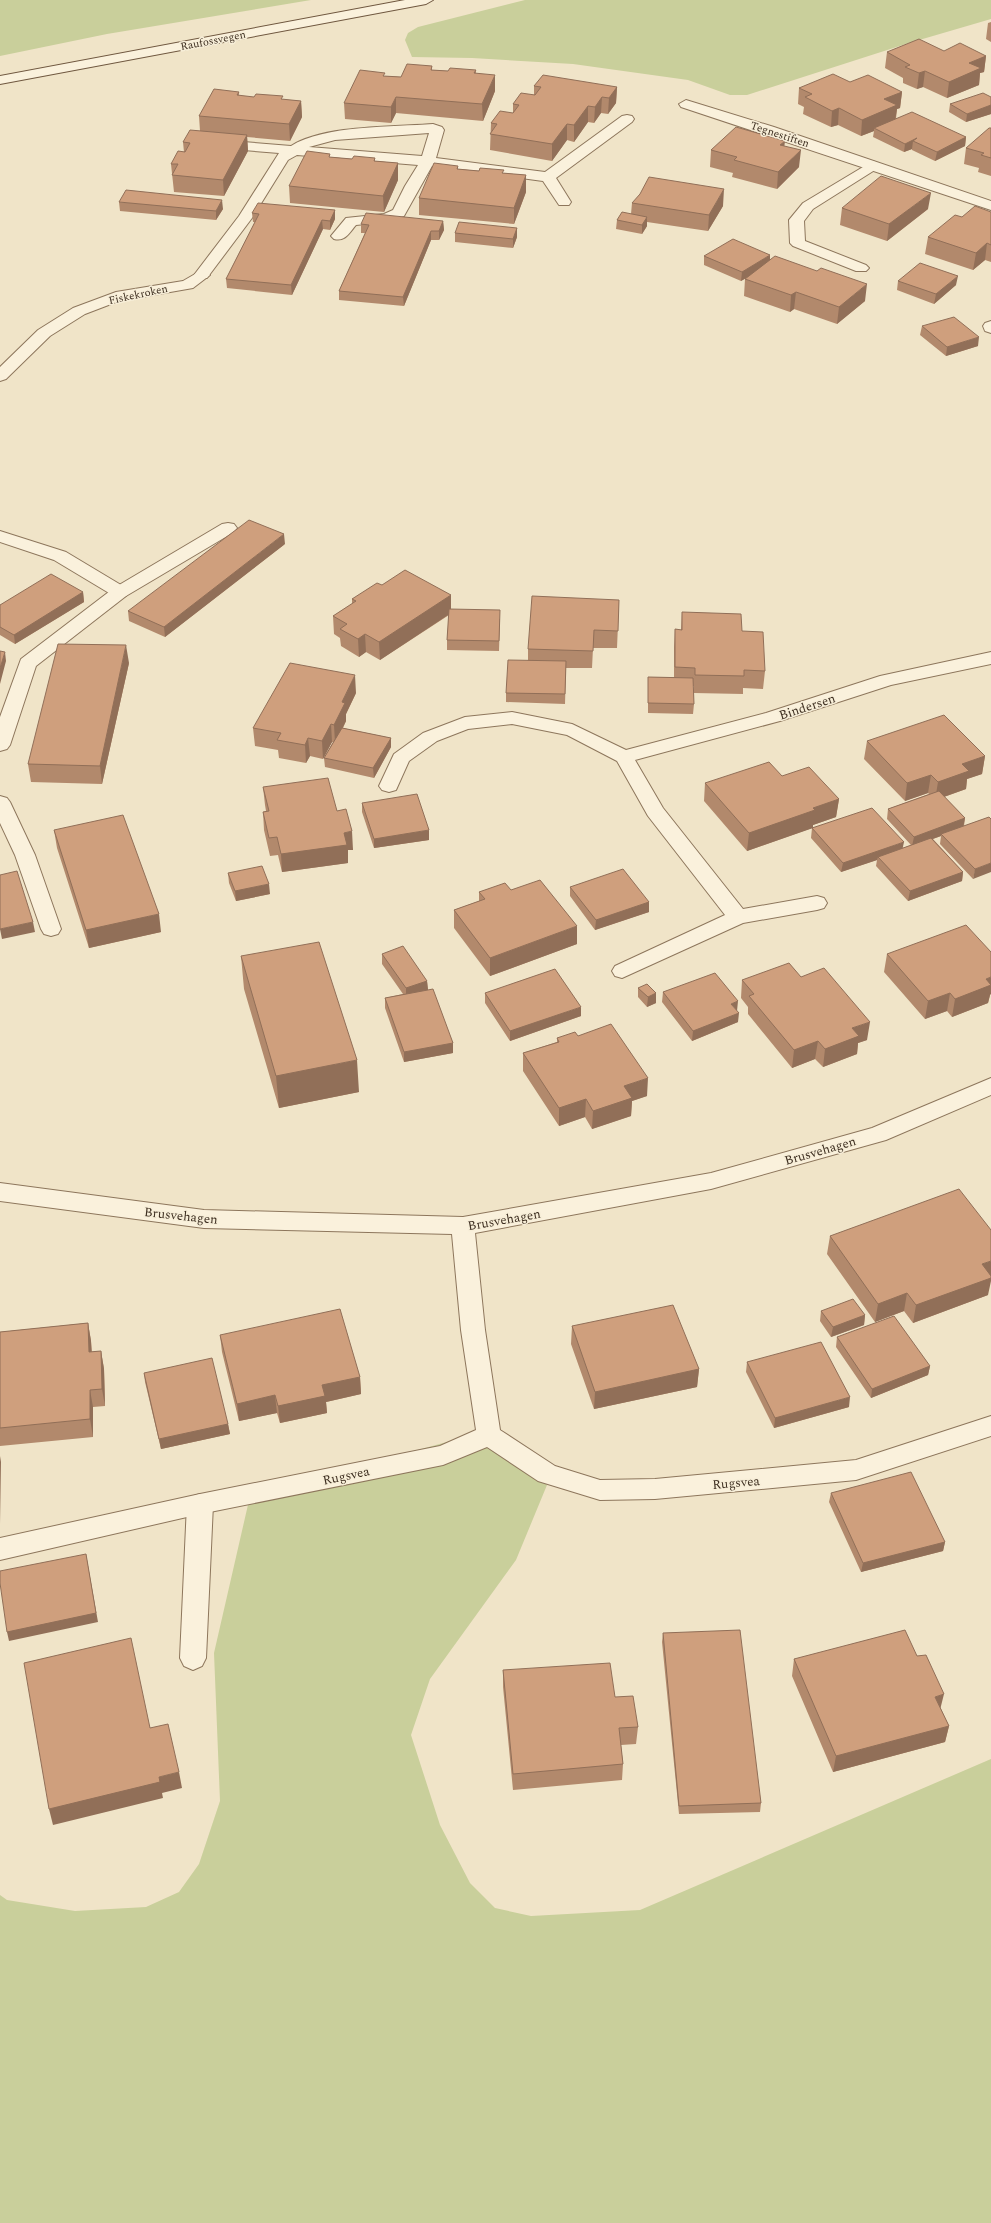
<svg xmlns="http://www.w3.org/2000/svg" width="991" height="2223" font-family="Spectral,serif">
<rect width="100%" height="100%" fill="#f0e4c8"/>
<path fill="#c9cf9b" d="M0,0H311L107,34L0,56Z
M525,0H991V19L909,43L747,95H730L688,80L573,64L472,58L412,57L405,40L408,33L418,27Z
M494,1429L547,1485L516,1560L430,1679L411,1735L440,1825L470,1883L495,1908L531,1916L640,1910L991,1759V2223H0V1895L7,1900L75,1911L146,1907L179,1892L199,1864L220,1801L214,1653L250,1496Z"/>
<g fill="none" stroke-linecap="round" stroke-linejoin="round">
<defs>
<path id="service" d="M627,115L632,116L634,119L632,122L556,178L571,202L569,205H559L543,181L432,166L404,216L386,222L356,225C349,233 345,242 334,239L331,236L346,218L384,214L393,210L405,186L418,165L297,155L288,160L252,218L207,278H197L194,275L239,216L279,153L218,148L211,144L213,141L218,140L291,146C324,125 394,127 433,124L442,127L444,130L436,158L545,172L622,116ZM429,133L422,156L309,147L335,140Z
M873,161L880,165L878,168L813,209L804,221L805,241L866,265L869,268L866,271H856L793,246L790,243L789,220L803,203Z
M991,321V333L985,331L983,326L985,323Z
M228,523L234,524L237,528L234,532L126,596L36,666L10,745L7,749L0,751V717L21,659L114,588L222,524Z
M0,796L7,798L10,802L35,855L61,929L58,934L51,936L44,934L41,929L15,855L0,823Z
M200,1494L209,1497L213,1504L206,1658L202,1666L193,1670L184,1666L180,1658L187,1504L191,1497Z"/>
<path id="minor" d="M686,100L774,127L991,201V210L681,107L679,104Z
M202,270L207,272L210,275L193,288L119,301L85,314L50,336L6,379L0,381V367L38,330L73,308L116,292L183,281Z
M0,531L66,552L126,588L129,592L126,596L120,597L114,596L54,560L0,542Z
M991,652V664L891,685L780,721L635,760L663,808L743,909L817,896L824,898L827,903L824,908L817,910L743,923L622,978L615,976L612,971L615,966L725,915L648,816L617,761L567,735L512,724L468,729L437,741L409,761L396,790L389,792L382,790L379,786L394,754L423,733L465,717L512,712L572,724L626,750L766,713L880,676Z
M991,1078V1095L886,1140L711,1189L475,1233L485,1330L500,1430L555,1466L600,1480L655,1479L856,1460L991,1416V1436L856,1480L655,1499L600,1500L538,1481L487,1447L443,1465L200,1514L0,1560V1538L200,1494L440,1446L476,1430L461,1330L452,1234L204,1228L0,1201V1183L204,1210L463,1217L711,1173L872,1128Z"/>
<path id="secondary" d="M405,0H433L426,4L0,84V76Z"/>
</defs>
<use href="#service" stroke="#8d765c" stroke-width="2"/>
<use href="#minor" stroke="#8d765c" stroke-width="2"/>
<use href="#secondary" stroke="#6f573f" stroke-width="2"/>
<use href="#service" fill="#faf1dc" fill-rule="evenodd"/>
<use href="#minor" fill="#faf1dc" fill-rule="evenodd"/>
<use href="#secondary" fill="#faf1dc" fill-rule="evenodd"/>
</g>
<path fill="#b2896c" d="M991,22V42L986,39L988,23Z
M944,51L986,56L984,72L980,73L979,85L947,98L923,87L917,89L903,83V78L885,68L887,52Z
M432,66V70L448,71L476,70V74L495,91L483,121L396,113L391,123L345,119L344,103L385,76L401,77Z
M850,82L902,92L900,108L897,109L896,119L966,137L965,146L935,161L912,150V149L904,152L873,137L874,131L861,136L838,125L831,127L803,114L804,107L798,104L799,88Z
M534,86L617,87L616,103L608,114L601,113L594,123L588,122L574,142L567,140L552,161L490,150L491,123L513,113V104L534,95Z
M239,92V96L301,101L302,117L290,141L247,137L248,151L224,196L174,192L171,164L184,152L183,142L200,131L199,116Z
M991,97V114L966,122L949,112L950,104Z
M991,128V176L978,172L979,168L964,164L966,148Z
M784,146L799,167L777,189L732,177L733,173L710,167L711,150Z
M331,157L352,159L375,158V161L398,163V180L384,212L290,203L289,186Z
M458,166V169L526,175V192L514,224L419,215V198Z
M119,202L223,209L216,220L120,211Z
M632,203L723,206L708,231L647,222V226L642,234L616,229L617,220L631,214Z
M842,208L928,209L887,241L840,225Z
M335,210V219L330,230L323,229L292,295L227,288L226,279L255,222H253L252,213Z
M991,212V262L985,260L973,270L925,254L928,237L962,217Z
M443,221L444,230L439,240H431L404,306L339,300V291L365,233H361V224Z
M517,228V237L513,248L455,242V233Z
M704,256L770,260L865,301L837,324L794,309L790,312L744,296L745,279L748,277L741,281L704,265Z
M898,281L956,285L934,304L897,290Z
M922,326L978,346L946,356L920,335Z
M285,544L165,637L129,621L128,611Z
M382,585L451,595V609L500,619L499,651L447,650V640L449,615L380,660L366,652L359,657L341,646L340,638L334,634L333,616L352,604V599Z
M83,592L84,602L15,644L0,635V605Z
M619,600L617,648H593L592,668H566L565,704L506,702V693L528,660V649Z
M682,612L742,631L765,671L763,689L743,688V694L694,693V686H693L694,704L693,714L648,713V677H674V647L675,629L681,630Z
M129,663L102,784L31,782L28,764Z
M356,693L346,714V721L343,728L391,738V747L374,778L325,767L324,758L333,742H332L323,759L310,756L306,763L279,758L278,750L255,746L253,728Z
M867,741L985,756L982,774L967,779L966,789L944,797L965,818L964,826L989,817L973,879L940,844L941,836L933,839L963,872L962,881L908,901L876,866L877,860L841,872L811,838L812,828L747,851L704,801L705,783L782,776L839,799L836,817L813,825V828L903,848L911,845L887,819L888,809L929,794L928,793L905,801L864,759Z
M263,787L337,811L353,850H348V863L282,872L278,855L270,856L264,830L263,812L266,811L265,805Z
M362,803L429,840L374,848L362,812Z
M54,830L161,932L89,948L57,848Z
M228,873L270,894L236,901L229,883Z
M570,887L649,902V912L595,930L570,896Z
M511,890L577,944L490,976L454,928V910L479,901V892Z
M382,954L427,981L428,990L453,1043V1053L404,1062L385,1008V998L403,994L382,964Z
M887,954L990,995L988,1003L952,1017L947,1011L925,1019L884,972Z
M241,956L359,1092L279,1108L244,989Z
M801,977L867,1040L858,1043L857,1054L823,1067L815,1059L792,1068L748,1014V1007L741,998L742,980Z
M638,988L656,993V1003L647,1007L638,997Z
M663,992L737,1011L738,1022L692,1041L662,1002Z
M485,993L581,1016L510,1041L485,1003Z
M578,1036L647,1096L632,1101L631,1116L592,1129L585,1117L559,1126L523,1071V1053L557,1042V1038Z
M830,1236L988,1295L913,1323L904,1311L875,1322L827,1254Z
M821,1311L865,1315L864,1325L831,1337L820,1321Z
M88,1323L91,1341L92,1352L101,1351L104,1369L105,1406L93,1407V1437L0,1446V1332Z
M572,1326L699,1369L697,1387L594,1409L571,1344Z
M220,1335L360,1377L361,1394L326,1402L327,1413L280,1423L277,1413L239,1421L222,1352Z
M837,1337L930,1366L928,1375L871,1398L836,1347Z
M747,1362L849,1407L774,1428L746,1372Z
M144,1373L228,1424L230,1434L161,1449L145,1382Z
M831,1493L945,1542L943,1551L861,1572L829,1502Z
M663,1633L761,1803L760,1812L679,1814L662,1642Z
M794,1659L941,1709L949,1726L945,1742L833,1772L792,1676Z
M503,1670L615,1697L638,1727L636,1744L621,1745L623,1764L622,1780L513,1790L503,1687Z"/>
<path fill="#916f58" d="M986,56L984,72L980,73L979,85L947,98L949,82L969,63Z
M925,71L923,87L917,89L919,73Z
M495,75V91L483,121L482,104Z
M617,87L616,103L608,114L609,98Z
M902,92L900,108L897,109L895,121L874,128V131L861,136L862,120L884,99Z
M396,97V113L391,123V107Z
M602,97L601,113L594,123L595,107Z
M301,101L302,117L290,141L289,124Z
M991,105V114L966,122L967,114Z
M588,106V122L574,142V125Z
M839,108L838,125L831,127L832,111Z
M567,124V140L552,161V144Z
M247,135L248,151L224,196L223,180Z
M966,137L965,146L935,161L937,152Z
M917,138L913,141L912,149L904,152L905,144Z
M785,141L783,157L780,145Z
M801,150L799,167L777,189L778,172Z
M398,163V180L384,212L383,196Z
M526,175V192L514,224V208Z
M724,189L723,206L708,231L709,215Z
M931,193L928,209L887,241L889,224Z
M222,200L223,209L216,220V211Z
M335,210V219L330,230V221Z
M647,217V226L642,234V225Z
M322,220L323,229L292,295L291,285Z
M443,221L444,230L439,240V231Z
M517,228V237L513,248V239Z
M431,231V240L404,306L403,297Z
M987,243L985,260L973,270L976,253Z
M770,255V264L741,281L742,272Z
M958,276L956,285L934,304L936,294Z
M867,284L865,301L837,324L839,307Z
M796,292L794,309L790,312L791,295Z
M979,337L978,346L946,356L947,347Z
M284,534L285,544L165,637L164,627Z
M83,592L84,602L15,644L14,635Z
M451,595V613L380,660L379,642Z
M365,634L366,652L359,657L358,639Z
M126,645L129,663L102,784L100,766Z
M5,652L6,661L0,684V668Z
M355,675L356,693L346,714V721L335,743L334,725L342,702Z
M331,724L332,742L323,759L322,741Z
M308,738L310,756L306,763L305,745Z
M391,738V747L374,778L373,768Z
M985,756L982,774L967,779L966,789L935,800L938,782L962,764Z
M931,775L928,793L905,801L907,783Z
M839,799L836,817L813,825V828L747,851L749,833L813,808Z
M965,818L963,828L941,834V836L912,846L914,837Z
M429,830V840L374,848V839Z
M352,831L353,850H348V863L282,872L281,854L344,833Z
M904,842L902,851L878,857L877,860L841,872L843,863Z
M991,863V872L973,879L975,869Z
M963,872L962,881L908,901L910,891Z
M269,884L270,894L236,901L235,891Z
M649,902V912L595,930L596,920Z
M159,914L161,932L89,948L86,930Z
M33,922L35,932L2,939L0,929Z
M577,926V944L490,976V958Z
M991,977V994L990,995L988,1003L952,1017L955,999L986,979Z
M427,981L428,990L406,998V988Z
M656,993V1003L647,1007L648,997Z
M950,993L947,1011L925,1019L928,1001Z
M738,1001L737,1011L731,1004Z
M581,1007V1016L510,1041V1031Z
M739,1013L738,1022L692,1041L693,1031Z
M870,1022L867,1040L858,1043L857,1054L823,1067L825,1049L852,1028Z
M818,1041L815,1059L792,1068L794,1050Z
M453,1043V1053L404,1062V1052Z
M357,1060L359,1092L279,1108L276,1076Z
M648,1078L647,1096L632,1101L631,1116L592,1129L593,1111L624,1086Z
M586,1099L585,1117L559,1126V1108Z
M991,1261V1281L988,1295L913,1323L916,1305L982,1264Z
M907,1293L904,1311L875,1322L878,1304Z
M865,1315L864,1325L831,1337L833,1327Z
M88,1323L91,1341L92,1369L89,1352Z
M101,1351L104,1369L105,1406L102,1389Z
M930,1366L928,1375L871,1398L872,1389Z
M699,1369L697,1387L594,1409L595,1392Z
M360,1377L361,1394L326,1402L327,1413L280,1423L278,1406L322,1385Z
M90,1390L93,1407V1437L90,1419Z
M275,1395L277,1413L239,1421L237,1404Z
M850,1397L849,1407L774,1428L775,1418Z
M228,1424L230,1434L161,1449L159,1439Z
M0,1456L1,1462L0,1524Z
M945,1542L943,1551L861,1572L863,1563Z
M86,1554L98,1622L9,1641L7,1632Z
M944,1694L940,1710L935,1697Z
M949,1726L945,1742L833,1772L836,1756Z
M179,1772L182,1788L162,1793L163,1798L53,1825L49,1809L159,1777Z"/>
<path fill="#cf9f7d" stroke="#916f58" d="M919,39L944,51L960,43L986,56L969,63L981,68L949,82L925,71L919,73L905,67L910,65L887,52Z
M407,64L432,66L431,70L448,71L450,68L476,70L474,73L495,75L482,104L396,97L391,107L344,103L360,70L385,73L383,76L401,77Z
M833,74L850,82L868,75L902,92L884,99L897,105L862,120L839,108L832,111L805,97L812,94L799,88Z
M543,75L617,87L609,98L602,97L595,107L588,106L574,125L567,124L552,144L490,134L497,124L491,123L500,111L513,113L519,105L513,104L521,93L535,95L541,87L534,86Z
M214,89L239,92L237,95L254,97L256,94L283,96L281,99L301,101L289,124L199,116Z
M983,93L991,97V105L967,114L950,104Z
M912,112L966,137L937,152L913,141L917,138L905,144L874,128Z
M736,127L785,141L780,145L801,150L778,172L734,160L737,157L711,150Z
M989,128H991V158L981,155L984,153L966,148Z
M190,130L247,135L223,180L172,175L178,164H171L178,151L185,152L190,143L183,142Z
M307,151L330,154L329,157L352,159L354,156L375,158L374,161L398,163L383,196L289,186Z
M434,163L458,166L457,169L479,171L480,168L504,170L502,173L526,175L514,208L419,198Z
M881,176L931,193L889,224L842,208Z
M649,177L724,189L709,215L632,203L640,194Z
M126,190L222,200L216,211L119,202Z
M258,203L335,210L330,221L322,220L291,285L226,279L259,214L252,213Z
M975,206L991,212V245L987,243L976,253L928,237L955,215L962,217Z
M622,212L647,217L642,225L617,220Z
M366,213L443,221L439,231H431L403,297L339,291L369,225L361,224Z
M459,222L517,228L513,239L455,233Z
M733,239L770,255L742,272L704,256Z
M775,256L817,271L821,268L867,284L839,307L796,292L791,295L745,279Z
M920,263L958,276L936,294L898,281Z
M954,317L979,337L947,347L922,326Z
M249,520L284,534L164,627L128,611Z
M405,570L451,595L379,642L365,634L358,639L340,629L347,624L333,616L356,601L352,599L377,583L382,585Z
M51,574L83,592L14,635L0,627V605Z
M532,596L619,600L618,631L594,630L593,651L528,649Z
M449,609L500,610L499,641L447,640Z
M682,612L741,614L742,631L763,632L765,671L744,670V676L695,675V668L675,667V629L682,630Z
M58,644L126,645L100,766L28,764Z
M0,651L5,652L0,668Z
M508,660L566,661L565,694L506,693Z
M290,663L355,675L342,702L345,703L334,725L331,724L322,741L308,738L305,745L277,740L281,733L253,728Z
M648,677L693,678L694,704L648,703Z
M944,715L985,756L962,764L969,771L938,782L931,775L907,783L867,741Z
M342,728L391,738L373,768L324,758Z
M769,762L782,776L809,767L839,799L813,808L815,810L749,833L705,783Z
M328,778L337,811L346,809L352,831L344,833L347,845L281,854L277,837L269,838L263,812L269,811L263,787Z
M939,791L965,818L914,837L888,809Z
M417,794L429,830L374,839L362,803Z
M872,808L904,842L843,863L812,828Z
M123,815L159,914L86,930L54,830Z
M989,817L991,819V863L975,869L941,834Z
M931,838L963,872L910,891L878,857Z
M262,866L269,884L235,891L228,873Z
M623,869L649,902L596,920L570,887Z
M17,871L33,922L0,929V875Z
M540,880L577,926L490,958L454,910L485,899L479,892L505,883L511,890Z
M966,925L991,952V977L986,979L991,985L955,999L950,993L928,1001L887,954Z
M319,942L357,1060L276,1076L241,956Z
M403,946L427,981L406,988L382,954Z
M789,963L801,977L824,968L870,1022L852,1028L859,1036L825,1049L818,1041L794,1050L749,996L754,994L742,980Z
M555,969L581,1007L510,1031L485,993Z
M715,973L738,1001L731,1004L739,1013L693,1031L663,992Z
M647,984L656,993L648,997L638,988Z
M433,989L453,1043L404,1052L385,998Z
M611,1024L648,1078L624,1086L632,1098L593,1111L586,1099L559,1108L523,1053L559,1042L557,1038L575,1032L578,1036Z
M959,1189L991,1230V1261L982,1264L991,1276V1278L916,1305L907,1293L878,1304L830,1236Z
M853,1299L865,1315L833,1327L821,1311Z
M673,1305L699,1369L595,1392L572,1326Z
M340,1309L360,1377L322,1385L325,1396L278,1406L275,1395L237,1404L220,1335Z
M894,1316L930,1366L872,1389L837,1337Z
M88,1323L89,1352L101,1351L102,1389L90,1390V1419L0,1428V1332Z
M821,1342L850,1397L775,1418L747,1362Z
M212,1358L228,1424L159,1439L144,1373Z
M911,1472L945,1542L863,1563L831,1493Z
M86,1554L96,1613L7,1632L0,1583V1571Z
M740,1630L761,1803L679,1806L663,1633Z
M905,1630L917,1656L926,1655L944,1694L935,1697L949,1726L836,1756L794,1659Z
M131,1638L150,1728L168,1724L179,1772L159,1777L160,1782L49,1809L24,1663Z
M610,1663L615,1697L633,1696L638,1727L619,1728L623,1764L513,1774L503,1670Z"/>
<g text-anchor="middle" stroke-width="3" stroke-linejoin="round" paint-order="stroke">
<g font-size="11" fill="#3d2e20" stroke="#f7eed8">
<text transform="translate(213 40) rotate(-11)" y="4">Raufossvegen</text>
<text transform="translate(780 134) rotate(18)" y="4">Tegnestiften</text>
<text transform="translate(138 294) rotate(-12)" y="4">Fiskekroken</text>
</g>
<g font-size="13" fill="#3d2e20" stroke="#f7eed8">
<text transform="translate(807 706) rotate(-18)" y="5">Bindersen</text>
<text transform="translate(820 1150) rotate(-16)" y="5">Brusvehagen</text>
<text transform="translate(181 1215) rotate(6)" y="5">Brusvehagen</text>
<text transform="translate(504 1219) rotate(-10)" y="5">Brusvehagen</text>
<text transform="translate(346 1475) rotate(-12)" y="5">Rugsvea</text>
<text transform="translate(736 1482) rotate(-5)" y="5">Rugsvea</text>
</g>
</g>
</svg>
